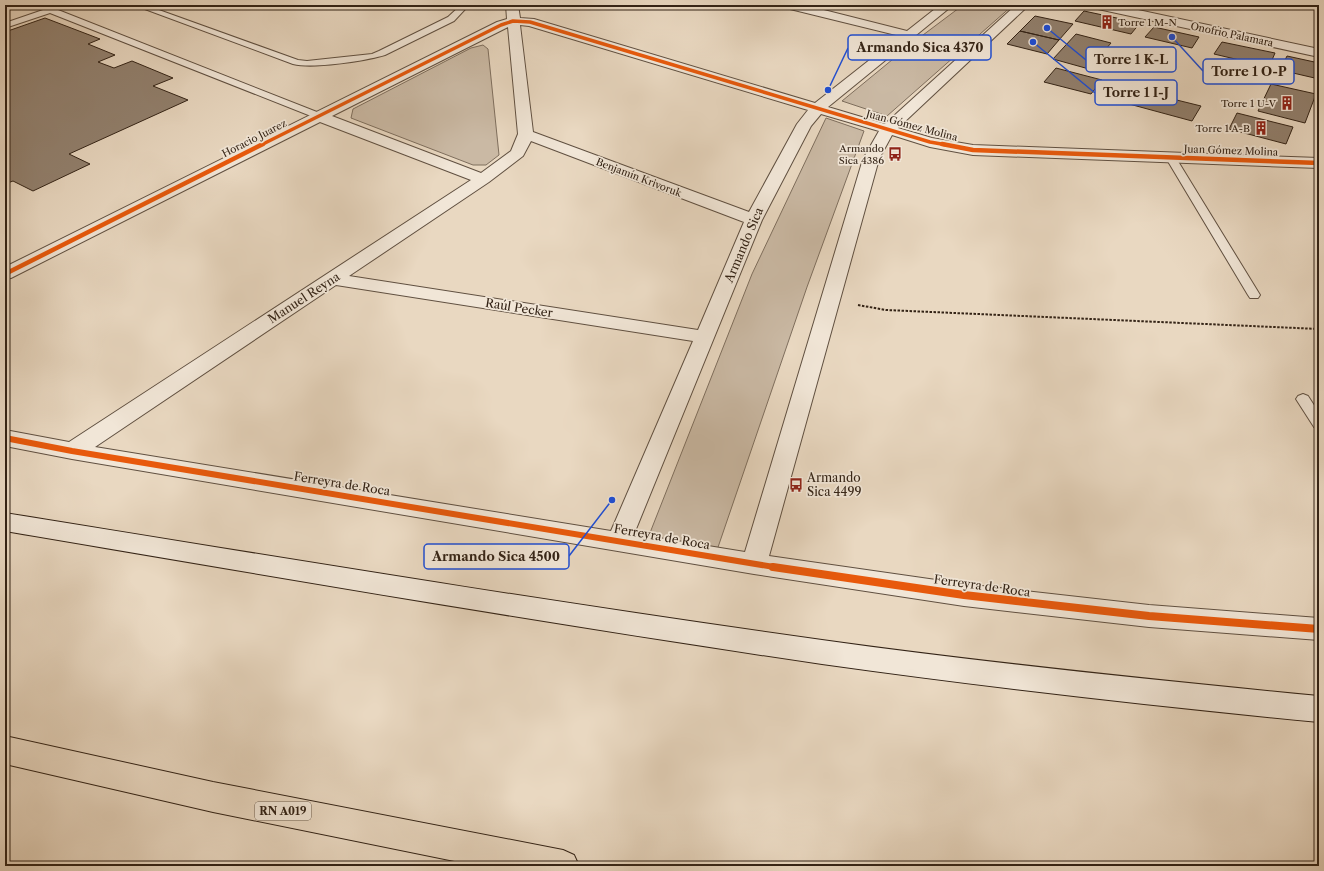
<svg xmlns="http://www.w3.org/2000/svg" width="1324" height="871" font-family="'Libre Caslon Text',serif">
<rect width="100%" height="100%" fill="#e9d8c1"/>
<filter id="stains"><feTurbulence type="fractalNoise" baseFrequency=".005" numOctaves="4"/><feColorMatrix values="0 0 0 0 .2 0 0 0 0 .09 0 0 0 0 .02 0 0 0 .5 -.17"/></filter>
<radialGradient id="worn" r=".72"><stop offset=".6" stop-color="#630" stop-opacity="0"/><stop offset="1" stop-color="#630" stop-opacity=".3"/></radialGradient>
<path fill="#cab9a4" stroke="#7e6e5d" d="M963,5H1013L887,116L842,101L915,41Z
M483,45L488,49L499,155L486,165H473L351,118L353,109L471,48Z
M826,118L864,131L807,287L715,556L644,548L752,274Z"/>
<path fill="#92816f" stroke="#332316" d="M1084,11L1140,23L1131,34L1075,21Z
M1035,16L1073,24L1059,40L1020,31Z
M45,18L100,39L88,44L115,55L98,62L114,68L132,61L173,78L153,86L188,100L69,154L90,164L33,191L13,181L5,184V32Z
M1154,27L1199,37L1192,48L1145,37Z
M1020,31L1059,40L1047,54L1007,44Z
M1076,34L1111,43L1089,69L1053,59Z
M1222,42L1275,53L1269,67L1214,54Z
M1287,56L1319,63V79L1280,70Z
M1056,68L1102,80L1091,94L1044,82Z
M1271,84L1316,94L1305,123L1258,111Z
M1128,88L1201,106L1192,121L1118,101Z
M1237,113L1293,127L1286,144L1229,129Z"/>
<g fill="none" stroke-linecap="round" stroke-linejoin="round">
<defs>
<path id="lane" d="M33,5H44L53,8L322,114L324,116L322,118H316L50,13L5,28V23L43,10Z
M134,5H145L298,60L307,61L372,54L379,51L448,17L461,5H469L454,21L385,55C365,61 313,69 293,64Z
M1171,155L1176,158L1260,295L1258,298H1250L1248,295L1166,158Z
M1303,394L1308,396L1319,413V429L1314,427L1296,399L1298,396Z"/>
<path id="street" d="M506,5H518L520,18L534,19L815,103L900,36L786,8L784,5H804L907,31L940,5H953L828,107L885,124L1016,5H1029L898,128L932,138L973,145L1319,158V168L973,155L930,147L892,135L879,159L769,556L964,584L1149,605L1319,618V640L1149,627L964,606L754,574L72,459L5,446V430L69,442L471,180L320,122L11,278L5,279V267L497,22L507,19ZM520,25L529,26L808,110L797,124L749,212L533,132ZM508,27L518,134L511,151L481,173L332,116ZM821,114L879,131L863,159L745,552L634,534L762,220L811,126ZM531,141L744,222L698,330L349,276L489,182L523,156ZM336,285L693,341L611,531L95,447Z
M1092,5H1115L1319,49V57L1098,9L1094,8Z"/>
<path id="secondary" d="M5,513C277,557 549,602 822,640C987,663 1153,680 1319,696V722C1153,706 987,687 822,664C549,624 277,577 5,531Z"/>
<path id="highway" d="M5,736L213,782L563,850L574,855L579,866H479L213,812L5,764Z"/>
</defs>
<use href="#lane" stroke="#605041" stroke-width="2"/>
<use href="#street" stroke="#605041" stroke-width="2"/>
<use href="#secondary" stroke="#332316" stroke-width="2"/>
<use href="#highway" stroke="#332316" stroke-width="2"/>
<path stroke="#332316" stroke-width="2" stroke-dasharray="2.5 1.5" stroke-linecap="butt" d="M858,305L886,310L1319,329"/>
<use href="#lane" fill="#f1e6d7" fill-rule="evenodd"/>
<use href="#street" fill="#f1e6d7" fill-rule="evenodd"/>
<use href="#secondary" fill="#f1e6d7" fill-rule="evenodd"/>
<use href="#highway" fill="#e9d8c1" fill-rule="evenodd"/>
<defs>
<path id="cycleway-far3" d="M261,145L501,25L513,21L530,22L930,142L947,145"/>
<path id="cycleway-far2" d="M942,144L973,150L1319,163
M5,274L263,144"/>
<path id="cycleway-far1" d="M5,438L72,451L780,568"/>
<path id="cycleway" d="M773,567L964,595L1149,616L1319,629"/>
</defs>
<use href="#cycleway-far3" stroke="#f1e6d7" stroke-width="5"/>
<use href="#cycleway-far2" stroke="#f1e6d7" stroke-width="6"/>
<use href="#cycleway-far1" stroke="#f1e6d7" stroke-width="8"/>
<use href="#cycleway" stroke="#f1e6d7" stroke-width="10"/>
<use href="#cycleway-far3" stroke="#e8590c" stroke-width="3.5"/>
<use href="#cycleway-far2" stroke="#e8590c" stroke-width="4.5"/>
<use href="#cycleway-far1" stroke="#e8590c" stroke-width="6"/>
<use href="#cycleway" stroke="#e8590c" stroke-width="8"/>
</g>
<defs>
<symbol id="building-bare" viewBox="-9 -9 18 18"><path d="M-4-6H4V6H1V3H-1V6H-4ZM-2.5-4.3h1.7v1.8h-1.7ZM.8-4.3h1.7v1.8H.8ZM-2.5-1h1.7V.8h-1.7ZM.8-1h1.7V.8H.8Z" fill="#8f2418" stroke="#f1e6d7" stroke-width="2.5" paint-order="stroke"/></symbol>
<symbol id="bus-bare" viewBox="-9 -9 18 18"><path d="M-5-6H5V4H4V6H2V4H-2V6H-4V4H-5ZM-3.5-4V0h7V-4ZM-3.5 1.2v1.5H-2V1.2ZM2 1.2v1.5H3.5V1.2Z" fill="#8f2418" stroke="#f1e6d7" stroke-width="2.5" paint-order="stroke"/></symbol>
</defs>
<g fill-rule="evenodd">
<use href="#building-bare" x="1097" y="12" width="20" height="20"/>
<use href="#building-bare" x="1277" y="93" width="20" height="20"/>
<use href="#building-bare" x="1251" y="118" width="20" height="20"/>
<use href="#bus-bare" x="885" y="144" width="20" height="20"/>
<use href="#bus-bare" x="786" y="475" width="20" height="20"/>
</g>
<g text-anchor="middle" stroke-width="3.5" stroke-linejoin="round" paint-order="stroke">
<g font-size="10" fill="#332316" stroke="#f1e6d7" text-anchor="end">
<text x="1118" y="26" text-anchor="start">Torre 1 M-N</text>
<text x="1276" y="107">Torre 1 U-V</text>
<text x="1250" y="132">Torre 1 A-B</text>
<text x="884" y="152">Armando<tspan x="884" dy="12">Sica 4386</tspan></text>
</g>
<g font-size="10" fill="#332316" stroke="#f1e6d7">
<text transform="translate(1232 34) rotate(12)" y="4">Onofrio Palamara</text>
<text transform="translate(912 125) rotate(15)" y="4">Juan Gómez Molina</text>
<text transform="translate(254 138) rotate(-27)" y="4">Horacio Juarez</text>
<text transform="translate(1231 150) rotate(2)" y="4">Juan Gómez Molina</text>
<text transform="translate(639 177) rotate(21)" y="4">Benjamín Krivoruk</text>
</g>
<rect fill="#f1e6d7" stroke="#6c5e50" stroke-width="1" x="255" y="802" width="56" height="18" rx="3"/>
<g font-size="11" font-weight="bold" fill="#332316">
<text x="283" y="815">RN A019</text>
</g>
<g font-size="12" fill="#332316" stroke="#f1e6d7">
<text transform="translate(744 245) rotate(-67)" y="4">Armando Sica</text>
<text transform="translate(304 298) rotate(-33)" y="4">Manuel Reyna</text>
<text transform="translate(519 308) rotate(9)" y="4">Raúl Pecker</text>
<text transform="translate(342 484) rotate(9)" y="4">Ferreyra de Roca</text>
<text transform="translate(662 537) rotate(10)" y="4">Ferreyra de Roca</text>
<text transform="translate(982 586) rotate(8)" y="4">Ferreyra de Roca</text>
</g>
<g font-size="12" fill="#332316" stroke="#f1e6d7" text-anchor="start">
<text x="807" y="482">Armando<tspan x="807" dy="14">Sica 4499</tspan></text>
</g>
</g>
<path fill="none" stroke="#1d4ed8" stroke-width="1.5" d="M828 90L848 48M1047 28L1086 60M1172 37L1203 71M1033 42L1095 93M612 500L569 556"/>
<g fill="#1d4ed8" stroke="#f1e6d7" stroke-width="1.5">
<circle cx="828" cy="90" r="4"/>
<circle cx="1047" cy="28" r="4"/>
<circle cx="1172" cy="37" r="4"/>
<circle cx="1033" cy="42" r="4"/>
<circle cx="612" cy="500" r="4"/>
</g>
<g fill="#f1e6d7" stroke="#1d4ed8" stroke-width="1.5">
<rect x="848" y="35" width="143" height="25" rx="4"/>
<rect x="1086" y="47" width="90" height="25" rx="4"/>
<rect x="1203" y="59" width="91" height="25" rx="4"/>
<rect x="1095" y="80" width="82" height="25" rx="4"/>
<rect x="424" y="544" width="145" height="25" rx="4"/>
</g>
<g font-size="13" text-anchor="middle" font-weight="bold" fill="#332316">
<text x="920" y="52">Armando Sica 4370</text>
<text x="1131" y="64">Torre 1 K-L</text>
<text x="1249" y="76">Torre 1 O-P</text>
<text x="1136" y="97">Torre 1 I-J</text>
<text x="496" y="561">Armando Sica 4500</text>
</g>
<rect width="1324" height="871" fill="none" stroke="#e9d8c1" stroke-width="20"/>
<rect x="6" y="6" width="1312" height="859" fill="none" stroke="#332316" stroke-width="2"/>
<rect x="10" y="10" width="1304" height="851" fill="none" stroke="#332316"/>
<rect width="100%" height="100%" filter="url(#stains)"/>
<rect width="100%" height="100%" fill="url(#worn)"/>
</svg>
